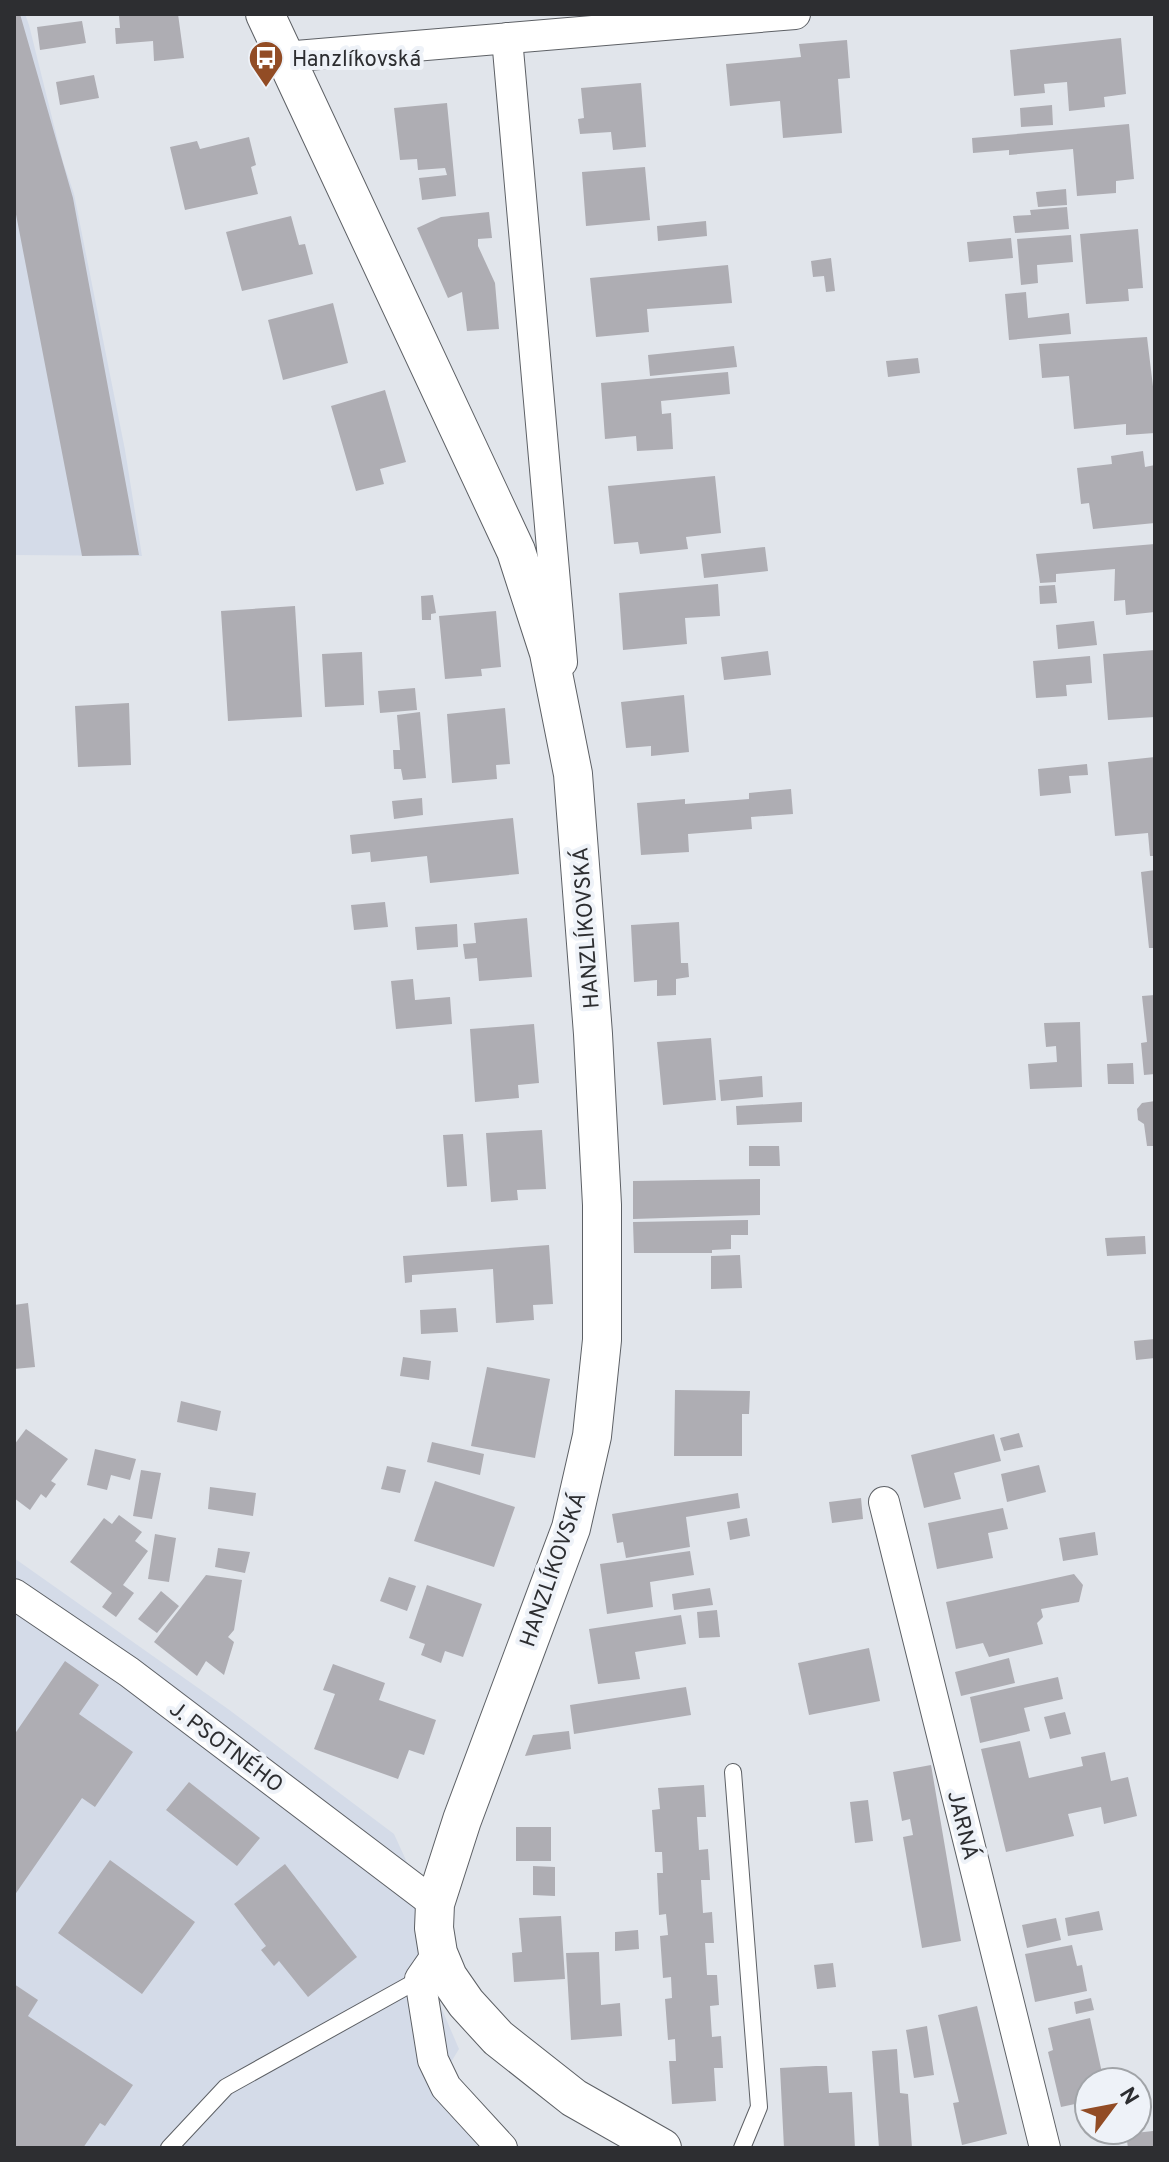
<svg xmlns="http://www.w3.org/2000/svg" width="1169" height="2162" font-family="Overpass,sans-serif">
<rect width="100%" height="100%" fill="#e1e5eb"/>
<path fill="#d4dbe8" d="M14,14H25L29,25L63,162L74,194L125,450L142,556L14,555Z
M14,1558L228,1709L394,1834L421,1893L428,1977L459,2049L448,2067L503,2131L521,2148H14Z"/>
<path fill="#aeadb3" d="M14,14H20L73,198L139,555L82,556L14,204Z
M132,14H178L184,58L154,61L153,41L116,44L115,28H120L119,16Z
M82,21L86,43L40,50L37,27Z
M1121,38L1126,94L1104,97L1105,107L1069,111L1067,82L1044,84L1045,93L1014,96L1010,50Z
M847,40L850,78L838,79L842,133L783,138L780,101L730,106L726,64L801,57L799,44Z
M94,75L99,98L60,105L56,82Z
M641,83L646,147L613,150L611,132L580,134L578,119L584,118L581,88Z
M447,103L456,196L422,200L419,178L447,175L445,168L418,170L417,159L400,160L394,108Z
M1052,105L1053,125L1021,127L1020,108Z
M1129,124L1134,179L1116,181V193L1077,196L1073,149L1009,155V150L973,153L972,138Z
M249,137L256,165L251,167L258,194L185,210L170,147L197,141L200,149Z
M645,167L650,220L586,226L582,172Z
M1066,189L1067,205L1038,207L1036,192Z
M1067,207L1069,229L1015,233L1013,216L1031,215L1030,210Z
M489,212L492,238L478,239V246L495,283L499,329L467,331L462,292L448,298L417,228L441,217Z
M291,216L299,245L305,244L313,274L242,291L226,232Z
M706,221L707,236L658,241L657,226Z
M1138,229L1143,288L1128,289L1129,301L1086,304L1080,234Z
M1071,235L1073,262L1037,265L1038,283L1021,285L1017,239Z
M1011,238L1013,258L969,262L967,242Z
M831,258L835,291L826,292L824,276L813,277L811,261Z
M728,265L732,303L647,309L649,332L596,337L590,278Z
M1026,292L1028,318L1069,313L1071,334L1009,340L1005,294Z
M333,303L348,363L283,380L268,320Z
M1147,337L1155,403V433L1126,435V424L1074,429L1069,376L1042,378L1039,344Z
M734,346L737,367L650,376L648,355Z
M918,358L920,373L888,377L886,361Z
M728,372L730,394L661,401L662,414L671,413L673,449L637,451L636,436L605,439L601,383Z
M385,390L406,462L380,469L384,484L356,491L331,406Z
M1143,451L1145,467L1155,465V523L1093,529L1089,503L1081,504L1077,468L1112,464L1111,456Z
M715,476L721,533L686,537L688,549L640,554L638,542L614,544L608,486Z
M1155,544V612L1126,615L1125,600L1114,601L1115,569L1056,574V582L1040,583L1036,554Z
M765,547L768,571L704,578L701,554Z
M718,584L720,616L685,618L687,644L623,650L619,593Z
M1055,585L1057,603L1040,604L1039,586Z
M433,595L436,613L431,614V620H422L421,596Z
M295,606L302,717L228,721L221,611Z
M496,611L501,667L481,669L482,676L445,679L439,616Z
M1094,621L1097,645L1058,649L1056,625Z
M1155,650V717L1108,720L1103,654Z
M768,651L771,675L724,680L721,657Z
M362,652L364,705L325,707L322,654Z
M1090,656L1092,683L1066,685L1067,696L1036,698L1033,661Z
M415,688L417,710L380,713L378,691Z
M684,695L689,752L651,756V746L626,748L621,702Z
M129,703L131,765L78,767L75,706Z
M505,708L510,764L496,765L497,779L452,783L447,714Z
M420,712L426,778L403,780L401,769H394L393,750H400L397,715Z
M1155,757V856H1150L1148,833L1115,836L1108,762Z
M1087,764L1088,775L1069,776L1071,793L1040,796L1038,769Z
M791,789L793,814L751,817L752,829L688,834L689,852L641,855L637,803L685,799V804L749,799V793Z
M422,798L423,815L394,819L392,801Z
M513,818L519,874L430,883L427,856L371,862L370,852L352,854L350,835Z
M1155,870V948H1149L1141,872Z
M385,902L388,927L354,930L351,905Z
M527,918L532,977L479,981L477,958L465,959L463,944L476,943L474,923Z
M679,922L681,963H688L689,977L676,979V995L657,996V980L634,982L631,925Z
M457,924L458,947L417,950L415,927Z
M413,979L415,1000L450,997L452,1024L396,1029L391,981Z
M1155,995V1074L1144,1075L1141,1043L1147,1042L1142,996Z
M1080,1022L1082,1087L1030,1089L1028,1064L1057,1062L1056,1046L1046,1047L1044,1023Z
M534,1024L539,1083L518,1085L519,1098L475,1102L470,1029Z
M711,1038L716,1100L663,1105L657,1042Z
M1133,1063L1134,1084H1108L1107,1064Z
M762,1076L763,1097L721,1101L719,1080Z
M1155,1101V1146H1147L1144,1124L1138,1120L1137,1109L1142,1103Z
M802,1102V1122L737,1125L736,1106Z
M542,1130L546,1189L517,1190L518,1200L491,1202L486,1133Z
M463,1134L467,1186L447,1187L443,1135Z
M749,1146H779L780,1166H749Z
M760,1179V1215L633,1219V1181Z
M748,1220V1235H731V1249L712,1250V1253H634L633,1222Z
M1145,1236L1146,1254L1107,1256L1105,1238Z
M549,1245L553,1304L533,1305L534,1320L496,1323L493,1269L412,1275V1282L405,1283L403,1256Z
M740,1255L742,1288L711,1289V1256Z
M28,1303L35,1367L14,1369V1305Z
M456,1308L458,1332L421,1334L420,1310Z
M1155,1339V1358L1136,1360L1134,1341Z
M403,1357L431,1361L429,1380L400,1376Z
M487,1367L550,1379L535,1458L471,1446Z
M675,1390L750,1391L749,1414H742V1456H674Z
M181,1401L221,1411L217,1431L177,1422Z
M26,1429L68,1459L51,1481L56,1484L46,1498L41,1494L30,1510L14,1498V1445Z
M1019,1433L1023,1447L1004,1451L1000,1438Z
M994,1434L1001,1461L954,1473L961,1499L924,1508L911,1455Z
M432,1442L484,1454L480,1475L427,1462Z
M95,1449L136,1459L130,1480L111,1475L107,1490L87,1485Z
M1039,1465L1046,1492L1007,1502L1001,1474Z
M387,1466L406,1470L400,1493L381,1489Z
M141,1470L161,1473L152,1519L133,1516Z
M435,1481L515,1507L494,1567L414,1541Z
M210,1487L256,1493L253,1516L208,1509Z
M738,1493L740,1508L686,1517L690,1547L626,1558L623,1542L617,1543L612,1514Z
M861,1498L863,1519L832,1523L829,1502Z
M1003,1508L1008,1529L988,1533L993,1558L937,1569L928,1523Z
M119,1515L142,1532L135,1541L148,1551L123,1585L134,1593L116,1617L102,1607L112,1593L70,1562L104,1518L112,1524Z
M747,1518L750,1536L730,1540L727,1522Z
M1095,1532L1098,1555L1063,1561L1059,1538Z
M155,1534L176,1538L169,1582L148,1579Z
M218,1548L250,1552L245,1573L215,1567Z
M690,1551L694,1575L650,1582L653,1607L607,1614L600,1564Z
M1074,1574L1083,1585L1079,1602L1041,1609L1043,1617L1037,1623L1043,1644L989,1657L983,1643L956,1649L946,1602Z
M206,1575L242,1580L234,1630L228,1637L234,1642L224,1675L206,1661L197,1676L154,1642Z
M389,1577L416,1586L407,1611L380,1601Z
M427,1585L482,1604L463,1657L445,1651L441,1663L421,1655L425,1644L409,1638Z
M710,1588L713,1605L674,1610L672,1594Z
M161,1591L179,1606L157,1633L138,1619Z
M717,1610L720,1637L699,1638L697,1612Z
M681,1615L686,1644L635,1652L640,1679L598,1684L589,1629Z
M869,1648L880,1701L809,1715L798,1663Z
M1009,1658L1015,1683L961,1696L955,1672Z
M65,1661L99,1685L79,1714L133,1752L95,1807L82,1798L14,1896V1735Z
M333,1664L385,1683L379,1700L436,1720L424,1755L409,1750L398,1779L314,1749L335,1694L323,1690Z
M1058,1677L1063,1699L1024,1708L1030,1731L980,1743L970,1697Z
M686,1687L691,1715L574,1734L570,1705Z
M1065,1712L1071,1734L1050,1739L1044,1717Z
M569,1731L571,1749L525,1756L533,1735Z
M1020,1741L1029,1778L1083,1766L1081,1757L1105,1752L1111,1781L1128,1777L1137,1816L1104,1824L1101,1807L1068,1814L1074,1836L1006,1852L981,1749Z
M931,1765L961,1941L922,1948L903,1837L913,1835L910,1819L902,1821L893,1772Z
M189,1782L260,1838L237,1866L166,1810Z
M704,1785L706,1817H697L699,1850L708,1849L710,1880H701L703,1913L712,1912L714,1943H705L707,1975H717L719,2005L710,2006L712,2037L721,2036L723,2068H714L716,2101L672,2104L669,2061H676L675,2039L668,2040L665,1999L672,1998L671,1977L663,1978L660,1936L668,1935L666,1914L659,1915L657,1873H663L662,1852H655L652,1810L660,1809L658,1788Z
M868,1800L873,1841L855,1843L850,1802Z
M516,1827H551V1861H516Z
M110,1860L195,1922L142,1994L58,1933Z
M285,1864L357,1957L308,1997L279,1961L274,1966L261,1950L266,1946L234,1904Z
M533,1866L555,1867V1896L533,1895Z
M1099,1911L1103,1930L1068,1936L1065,1918Z
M561,1916L565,1979L514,1982L512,1953L522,1952L519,1918Z
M1056,1918L1061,1940L1027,1948L1022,1925Z
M638,1930L639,1949L615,1951V1932Z
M1072,1945L1077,1966L1082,1965L1087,1991L1035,2002L1025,1954Z
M599,1952L601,2005L620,2003L622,2036L571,2040L566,1953Z
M833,1963L836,1987L817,1989L814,1965Z
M14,1984L38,2000L28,2016L133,2085L105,2126L100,2123L83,2148H14Z
M1091,1998L1094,2010L1076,2014L1074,2002Z
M977,2006L1007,2134L962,2145L953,2103L959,2102L938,2015Z
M1090,2018L1104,2082H1089V2101L1061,2107L1048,2052L1053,2050L1048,2028Z
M927,2026L934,2075L914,2078L906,2030Z
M897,2049L900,2093L908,2094L912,2148H879L872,2051Z
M816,2066H827L829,2093L852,2092L855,2148H784L780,2068Z
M1153,2131L1155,2148H1128L1126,2134Z"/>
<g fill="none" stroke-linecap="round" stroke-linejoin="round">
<defs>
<path id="service" d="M733,1772L759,2107L742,2148
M169,2148L226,2087L420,1979"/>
<path id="minor" d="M507,38L562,662
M284,57L795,14
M884,1502L1045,2148
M14,1594L129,1672L435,1904
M438,1953L420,1979L433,2060L446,2087L502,2148"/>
<path id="tertiary" d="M265,14L516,551L549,653L573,774L593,1034L602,1205V1340L592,1436L571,1528L462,1820L435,1904L434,1928L438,1953L448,1977L466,2003L498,2038L574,2098L662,2148"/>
</defs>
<use href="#service" stroke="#5d6065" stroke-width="18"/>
<use href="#minor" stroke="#5d6065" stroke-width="32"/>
<use href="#tertiary" stroke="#5d6065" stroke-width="40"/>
<use href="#service" stroke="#fff" stroke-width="16"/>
<use href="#minor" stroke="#fff" stroke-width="30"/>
<use href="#tertiary" stroke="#fff" stroke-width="38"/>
</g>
<defs>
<symbol id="bus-pin" viewBox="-11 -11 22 30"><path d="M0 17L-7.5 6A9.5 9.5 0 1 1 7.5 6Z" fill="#924c25" stroke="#eef2f8"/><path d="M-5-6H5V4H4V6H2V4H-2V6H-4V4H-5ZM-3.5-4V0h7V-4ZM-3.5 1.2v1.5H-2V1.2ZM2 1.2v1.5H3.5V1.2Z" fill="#fff"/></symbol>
</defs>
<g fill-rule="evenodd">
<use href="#bus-pin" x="246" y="38" width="40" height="54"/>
</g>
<g text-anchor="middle" stroke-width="8" stroke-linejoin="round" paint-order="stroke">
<g font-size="22" fill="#2d2e31" stroke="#eef2f8" text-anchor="start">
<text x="292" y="66">Hanzlíkovská</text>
</g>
<g font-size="22" fill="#2d2e31" stroke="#eef2f8">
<text transform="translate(585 928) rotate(-94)" y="8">HANZLÍKOVSKÁ</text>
<text transform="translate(552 1569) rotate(-71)" y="8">HANZLÍKOVSKÁ</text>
<text transform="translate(227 1746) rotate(37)" y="8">J. PSOTNÉHO</text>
<text transform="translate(964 1825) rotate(76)" y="8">JARNÁ</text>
</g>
</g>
<rect width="1169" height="2162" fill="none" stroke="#2d2e31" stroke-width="32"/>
<g transform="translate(1113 2106) rotate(58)"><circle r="38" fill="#eef2f8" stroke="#a1a4a8" stroke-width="2"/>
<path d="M0-6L14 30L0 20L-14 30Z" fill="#924c25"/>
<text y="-12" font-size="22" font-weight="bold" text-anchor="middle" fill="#2d2e31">N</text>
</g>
</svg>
